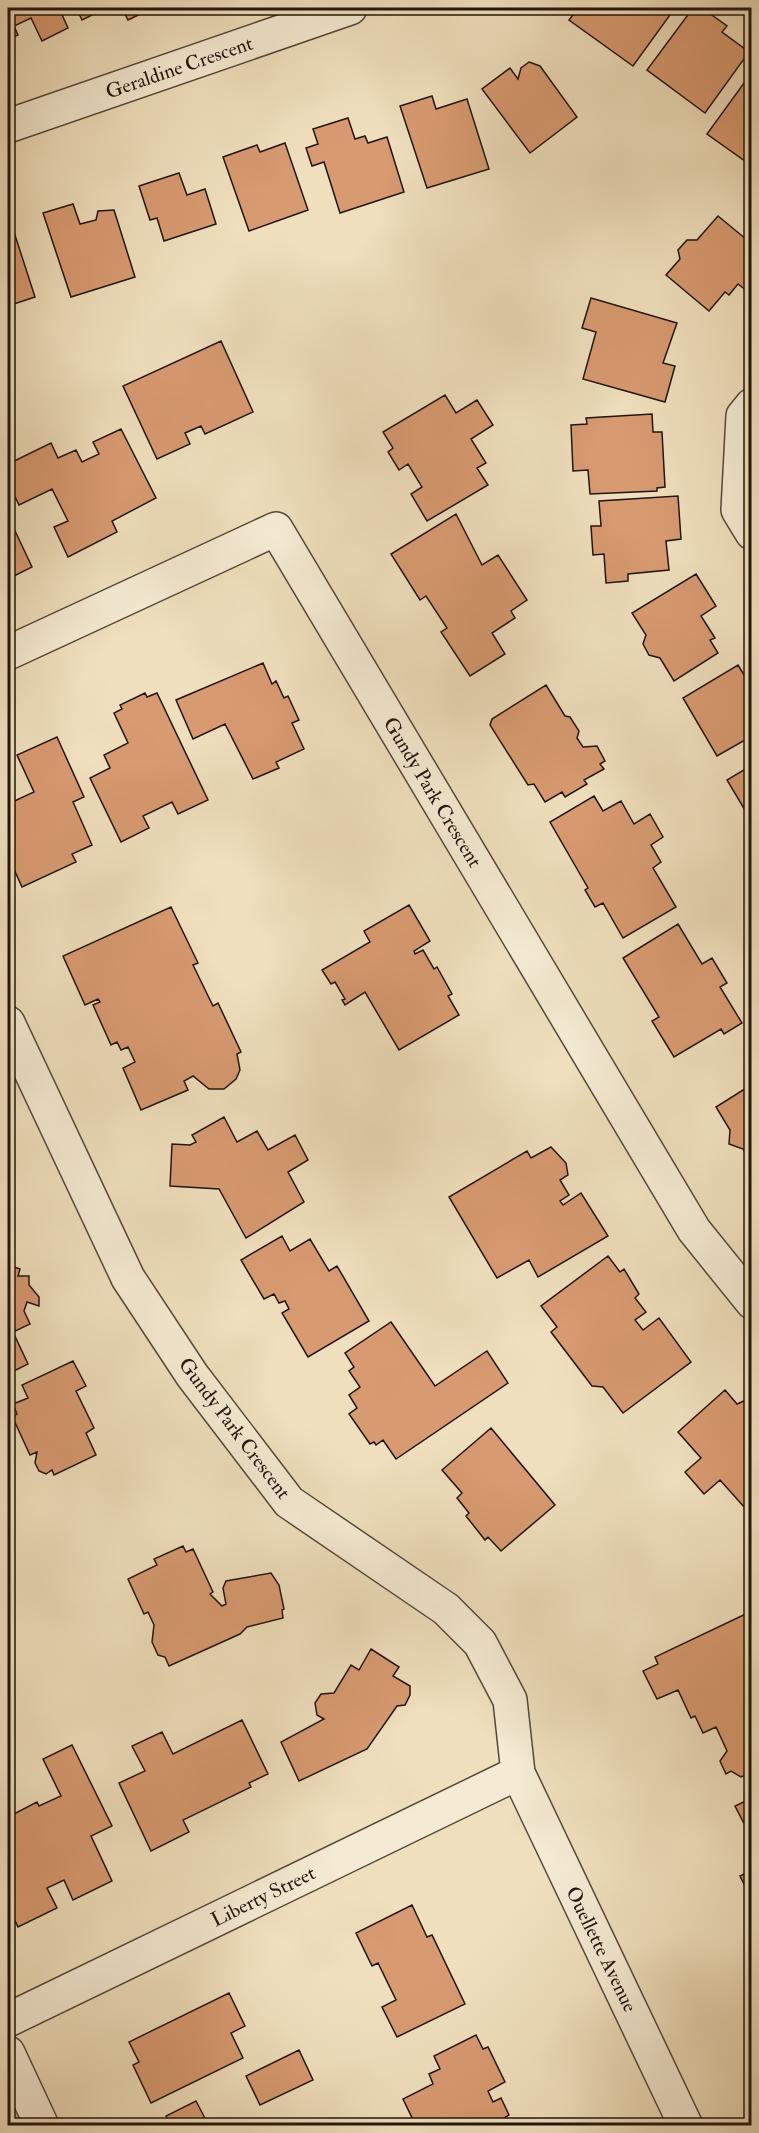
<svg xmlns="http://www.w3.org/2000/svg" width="759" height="2133" font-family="'IM FELL Double Pica',serif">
<rect width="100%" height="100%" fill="#efdfbc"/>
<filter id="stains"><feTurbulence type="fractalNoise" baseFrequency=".00333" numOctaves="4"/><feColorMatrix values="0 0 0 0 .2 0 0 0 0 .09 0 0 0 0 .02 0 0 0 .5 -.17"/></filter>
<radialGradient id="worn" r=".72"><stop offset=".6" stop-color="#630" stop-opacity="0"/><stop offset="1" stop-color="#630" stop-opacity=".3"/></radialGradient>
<path fill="#bec08d" stroke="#6f6a4e" stroke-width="1.5" d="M8,2075L31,2125H8Z"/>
<path fill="#d89a70" stroke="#20150e" stroke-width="1.5" d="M8,8H59L68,28L42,41L31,18L14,26L18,35L8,40Z
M76,8H103L104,9L82,20Z
M122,8H153L128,20Z
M578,8H675L633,66L569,20Z
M693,8H702L727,26L722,32L749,52L705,113L647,70Z
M529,62L540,66L577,117L530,153L482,89L510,68L518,79L521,68Z
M752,72V166L707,134Z
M432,96L436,109L467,99L489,169L427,188L400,106Z
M348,118L355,139L365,136L368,143L387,137L404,192L340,213L324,162L312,166L306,148L318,144L313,129Z
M285,143L308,210L249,231L223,157L257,145L260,152Z
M179,173L187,195L205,189L216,224L164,241L157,218L150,220L139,186Z
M73,204L80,224L96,220L98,211L114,210L135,277L71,297L43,213Z
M718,216L752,244V295L738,284L729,295L725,292L709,311L666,275L680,259L678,250L687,240H697Z
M8,229L14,232L35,297L8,306Z
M591,298L677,323L663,363L675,366L665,402L583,379L596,332L582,328Z
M221,341L253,412L205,434L201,426L185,433L190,444L157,459L123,386Z
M445,395L456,413L477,400L493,425L471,439L486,463L477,468L488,485L427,521L411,494L422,487L408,464L399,470L388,452L393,448L383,432Z
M652,414L653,432H662L665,487L657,488V491L590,494L588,470L573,471L571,425L587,424L586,418Z
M121,429L156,498L112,521L117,532L68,557L54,527L68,521L52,489L19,505L8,482V464L51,443L58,458L76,450L82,462L99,454L93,442Z
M678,496L681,539L666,541L669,570L628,574V581L606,583L604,554L593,555L591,526H601L599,501Z
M456,514L482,565L498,555L527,600L511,611L515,618L492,633L505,654L470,676L441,632L447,628L426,596L420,600L391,554Z
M8,516L32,567L8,579Z
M696,574L716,606L701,616L715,638L710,640L718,653L674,681L660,658L649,655L643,644L646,635L632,613Z
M263,663L272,684L276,681L284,698L288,696L299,720L292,723L304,749L276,762L279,768L253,779L225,724L193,739L176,700Z
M738,665L752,688V736L717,756L683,698Z
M546,685L565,716L570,717L579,731L577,738L583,747L597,746L605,761L600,764L604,769L584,780L587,784L565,797L562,792L545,802L534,784L528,785L490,725L492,719Z
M145,693L147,697L157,693L208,800L178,814L172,802L143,816L149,828L121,842L90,778L110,768L104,755L128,743L114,713L122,709L120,705Z
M57,737L84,797L73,802L92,845L72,854L76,862L22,887L8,856V804L34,792L17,755Z
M752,765V822L727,780Z
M594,796L603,811L621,801L634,824L650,814L663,837L651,845L661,862L653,868L676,907L623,938L603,903L595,907L585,890L588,888L550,822Z
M409,905L430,941L414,951L415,954L423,950L434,969L437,967L452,994L448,996L459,1015L399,1050L365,992L345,1005L342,1000L345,999L335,982L331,984L322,970L370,942L364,931Z
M171,907L198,963L193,965L213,1006L218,1003L241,1052L237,1054L240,1070L236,1079L224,1089H209L193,1076L184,1081L188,1090L141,1110L123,1068L135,1062L128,1047L121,1050L117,1042L111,1045L93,1005L100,1002L98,999L85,1005L63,956Z
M678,924L702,964L712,958L727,983L720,987L742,1023L724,1034L721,1029L674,1057L652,1021L659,1017L623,958Z
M751,1085L752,1086V1165L743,1149L729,1144L730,1130L716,1107Z
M224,1117L237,1142L257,1131L268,1150L295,1135L308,1160L288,1172L304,1202L246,1238L219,1189L170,1186L172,1144L190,1145L196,1142L192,1135Z
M551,1147L566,1163L568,1175L560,1180L569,1195L560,1201L563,1205L581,1193L608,1236L538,1277L529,1260L497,1278L449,1197L527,1151L531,1158Z
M282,1236L290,1251L310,1239L329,1271L337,1266L369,1321L308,1357L282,1313L289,1309L285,1301L279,1303L274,1294L264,1299L241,1260Z
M608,1256L620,1272L624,1269L639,1294L635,1298L646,1312L635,1320L643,1330L659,1318L691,1362L623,1413L603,1387L592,1386L551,1332L557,1327L541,1306Z
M8,1265L20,1269L18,1276H29V1285L39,1297V1306L27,1302L24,1311L30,1324L13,1332L28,1364L8,1374Z
M391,1322L435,1386L487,1351L508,1383L396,1459L383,1440L376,1445L374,1442L370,1444L349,1414L357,1408L349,1395L360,1387L349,1371L354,1367L345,1353Z
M73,1361L86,1386L76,1391L94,1428L86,1433L96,1455L54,1475L52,1470L46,1474L39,1471L35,1463L37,1452L30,1455L12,1416L17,1414L13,1404L28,1398L22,1385Z
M725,1390L737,1404L746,1400L752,1407V1502L745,1508L720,1480L704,1494L685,1472L701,1458L678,1432Z
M491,1428L555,1505L501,1551L488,1537L485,1540L466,1516L469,1513L457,1498L462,1493L442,1470Z
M183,1546L186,1552L193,1549L213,1592L210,1594L222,1606L226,1604L223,1588L226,1581L271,1573L279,1585L284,1609L282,1610L283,1618L247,1627L240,1634L169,1666L165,1657L158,1655L152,1642L154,1625L148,1612L144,1614L128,1579L157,1565L154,1559Z
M752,1611V1772L741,1777L731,1771L726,1774L720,1761L727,1751L716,1727L703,1733L695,1716L691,1718L678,1690L657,1699L643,1671L658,1664L655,1657Z
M371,1649L399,1667L393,1676L410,1686V1695L405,1705L397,1706L367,1749L299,1781L281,1742L324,1719L317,1715L315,1703L321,1694L334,1693L351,1665L359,1670Z
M242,1720L268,1774L249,1783L251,1787L183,1820L189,1832L151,1851L119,1783L145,1771L132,1746L162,1732L173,1754Z
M72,1745L112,1826L91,1836L112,1881L73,1900L64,1880L47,1888L57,1908L18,1927L8,1906V1817L37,1802L39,1806L61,1796L43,1759Z
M752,1798V1839L735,1806Z
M752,1870V1900L740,1876Z
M412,1905L427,1937L432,1935L465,2004L397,2037L382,2007L396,2000L378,1963L372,1966L356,1933Z
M229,1993L245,2026L231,2033L243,2058L151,2103L133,2065L139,2062L129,2042Z
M476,2035L483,2049L488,2047L505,2082L488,2091L493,2102L501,2098L509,2115L501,2120L503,2126H416L403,2099L433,2084L429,2074L440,2069L434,2056Z
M299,2050L313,2080L260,2105L246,2076Z
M196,2101L209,2126H171L166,2116Z
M220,2120L222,2126H210Z"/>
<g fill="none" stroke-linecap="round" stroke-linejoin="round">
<defs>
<path id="street" d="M8,126L350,8
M752,405L743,416L738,510L752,533
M8,653L276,529L694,1230L752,1302
M8,1023L128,1278L192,1375L289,1502L446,1609L480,1643L510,1700L518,1773L686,2126
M8,2020L518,1773
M8,2053L42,2126"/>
</defs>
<use href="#street" stroke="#54483a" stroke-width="36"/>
<use href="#street" stroke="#f5ead3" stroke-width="33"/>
</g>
<g text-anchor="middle" stroke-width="5" stroke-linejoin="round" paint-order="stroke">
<g font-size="20" fill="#20150e" stroke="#f5ead3">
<text transform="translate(179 67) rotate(-19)" y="7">Geraldine Crescent</text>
<text transform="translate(433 792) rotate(59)" y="7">Gundy Park Crescent</text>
<text transform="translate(235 1428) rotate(53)" y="7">Gundy Park Crescent</text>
<text transform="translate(263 1896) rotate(-26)" y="7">Liberty Street</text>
<text transform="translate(602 1949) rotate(64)" y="7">Ouellette Avenue</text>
</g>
</g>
<rect width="759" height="2133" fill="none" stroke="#efdfbc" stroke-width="30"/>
<rect x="9" y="9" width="741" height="2115" fill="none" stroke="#20150e" stroke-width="3"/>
<rect x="15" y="15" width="729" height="2103" fill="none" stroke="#20150e" stroke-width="1.5"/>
<rect width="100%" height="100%" filter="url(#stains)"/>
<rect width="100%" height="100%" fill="url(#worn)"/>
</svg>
